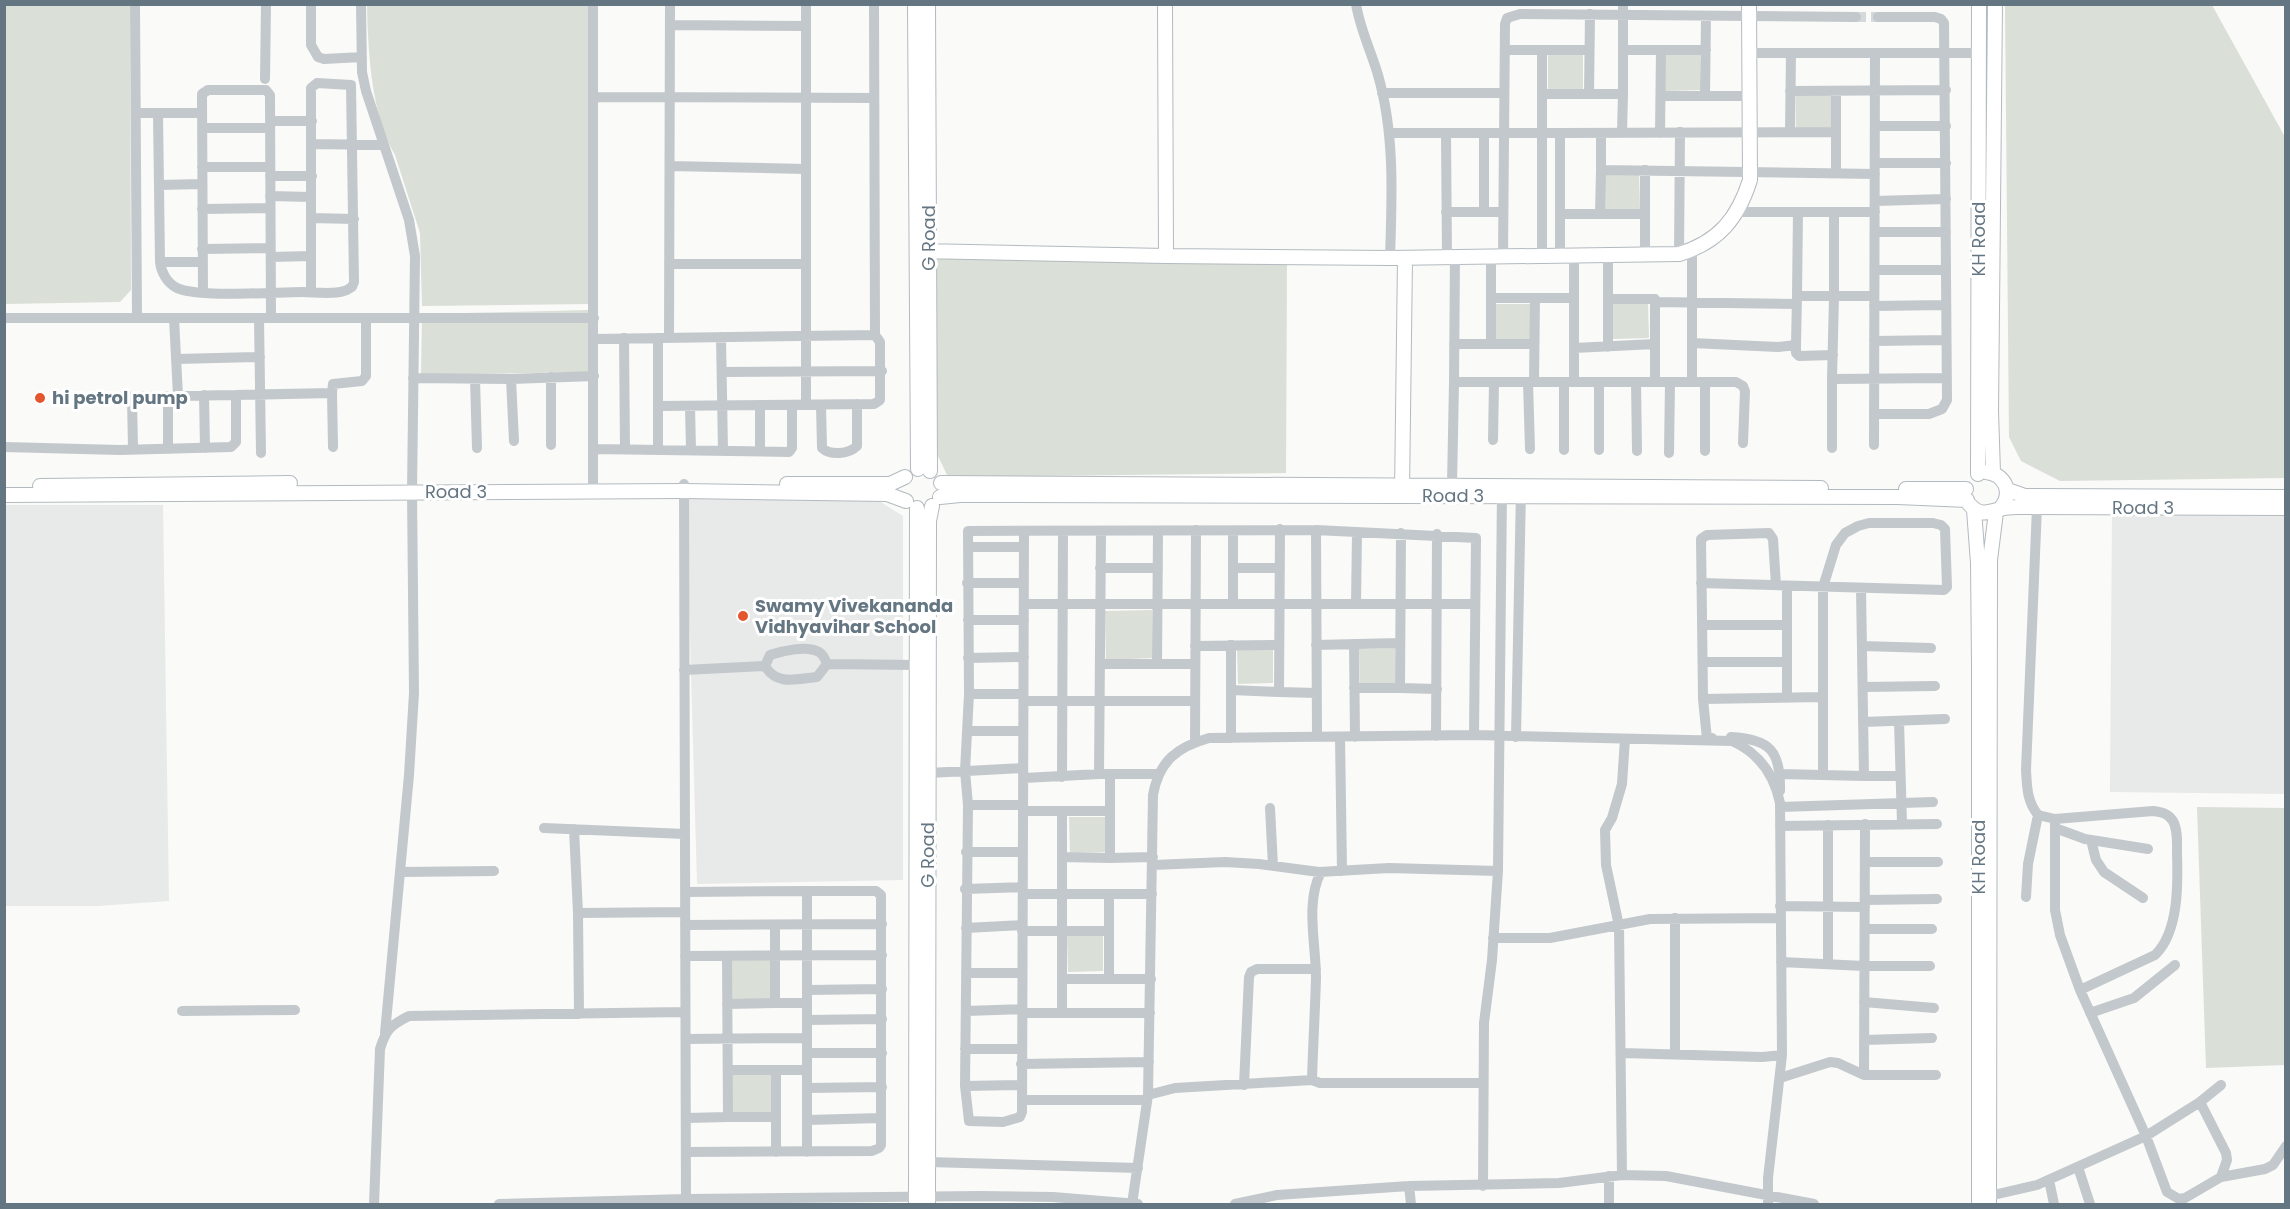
<svg xmlns="http://www.w3.org/2000/svg" width="2290" height="1209" font-family="Poppins,sans-serif">
<rect width="100%" height="100%" fill="#fafaf8"/>
<path fill="#e8e9e9" d="M686,497L879,501L903,516V880L697,884Z
M5,505H163L169,901L98,906H5Z
M2285,512V794L2110,792L2112,514Z"/>
<path fill="#dadfd7" d="M4,5H130L131,290L120,302L5,304Z
M367,5H590L591,304L422,306L420,233L395,155C371,114 368,51 367,5Z
M2005,5H2212L2285,137V478L2060,481L2021,461L2009,437Z
M1583,54V90H1548V55Z
M1665,55H1700L1701,90L1665,91Z
M1831,94L1832,130H1796V95Z
M1639,173L1640,209H1604V174Z
M936,255L1287,263L1286,473L948,477L937,454Z
M1613,303H1648L1649,338L1613,339Z
M1495,304H1531V339L1496,340Z
M589,310L590,372L421,375L422,314Z
M1152,610L1153,658L1106,660L1105,611Z
M1273,648V683L1238,684L1237,649Z
M1395,648V684H1360L1359,649Z
M2197,807L2285,808V1065L2206,1068Z
M1069,817H1105V852L1070,853Z
M1067,936H1103V971L1068,972Z
M770,958L771,1000L730,1001V959Z
M771,1072V1115H731V1073Z"/>
<g fill="none" stroke-linecap="round" stroke-linejoin="round">
<path stroke="#d5d9db" stroke-width="10" stroke-dasharray="10 5" stroke-linecap="butt" d="M1856,17H1878"/>
<defs>
<path id="secondary" d="M915,4L918,469
M928,4L930,471
M1165,4L1166,256L1390,258L1679,254C1719,242 1738,218 1750,180L1749,4
M922,251L1166,256
M1986,472C2005,474 2014,493 2000,509
M1993,473L1991,411L1995,4
M1978,474L1979,4
M941,483L1821,488
M787,484H890L905,477
M40,486L290,483
M1906,489H1966
M2008,490L2025,496L2286,497
M1402,493L1405,258
M4,495L684,491L887,494L906,501
M940,497L960,495L1898,497L1967,500
M1969,504C1979,516 1987,513 2000,509C2008,506 2018,507 2026,507L2286,508
M1974,510L1978,563L1979,664V1204
M916,1204L917,508
M928,1204L929,521L932,506
M1989,1204L1990,560L1996,512"/>
</defs>
<use href="#secondary" stroke="#b3babf" stroke-width="16"/>
<path stroke="#c3c8cc" stroke-width="10" d="M135,4L137,318
M311,4V45L318,57L324,59L362,57
M361,4L362,72L366,91L409,220L415,256L412,492L414,693L409,775L385,1033
M806,4V405
M1356,4C1360,29 1371,51 1378,75C1395,134 1392,197 1390,258
M1706,16L1705,96H1750
M670,25L806,26
M1505,50H1589
M1623,50H1706
M1750,53H1979
M265,79L266,4
M1790,91L1946,90
M1382,93H1504
M1542,94H1623L1622,133
M1589,94L1590,14
M1623,94V4
M1661,96H1705
M593,97L874,98
M137,113H202
M158,113L160,262C161,272 167,283 177,288C198,298 275,292 302,292C315,292 332,295 344,291C347,291 349,288 352,287L354,282L351,85L317,83L311,88V292
M270,121H312
M1875,126H1946
M202,128H270
M1790,132L1791,53
M1836,132V91
M1390,133H1560
M1446,133L1447,257
M1660,133L1661,50
M312,144L384,145
M1875,163H1946
M670,166L806,169
M202,167H269
M1601,170V133
M1645,170V255
M270,176H312
M159,185L202,184
M270,196L311,197
M1875,201L1946,199
M202,209L270,208
M1446,212H1502
M1484,212V133
M1737,212H1875
M1798,212L1797,296H1834V212
M1560,214H1645
M1600,214L1601,170L1875,174
M311,218L354,219
M1875,232H1946
M202,249L270,248
M1692,250V382H1736L1743,386L1745,391L1743,443
M1679,254L1680,132
M1542,256V50
M1560,256V133L1836,132V173
M271,257L311,256
M1455,257L1454,382H1692
M1491,257V298H1574
M1503,257L1505,24L1507,18L1520,14L1856,17
M160,262H203
M669,264H806
M1875,270H1946
M203,293L202,94L208,90H266L270,95V99L271,318
M1874,296H1834L1832,379L1946,378
M1655,302L1797,304
M1874,306L1946,305
M4,318H594
M174,318L178,396
M259,318L261,453
M721,337L723,451
M624,338L625,449
M669,338L670,4
M594,339L875,335
M1874,341L1946,340
M1692,343L1778,347L1796,345L1797,296
M1454,344H1534
M1491,344V298
M1796,345V353L1799,356L1833,355
M1608,347V256
M1574,348L1655,344V299H1608
M177,359L260,357
M722,372L882,371
M551,377V445
M413,378L511,379L594,376
M475,379L477,448
M511,379L514,441
M1528,382L1530,449
M1534,382L1535,298
M1574,382V256
M1636,382L1637,451
M1655,382V344
M332,393L333,447
M204,395L205,448
M236,395L332,393L333,384L362,381L366,376V318
M168,396V449
M132,397L133,449
M760,405V451
M821,405L822,448C831,456 849,454 857,446V404
M658,406L874,404L880,400V342L875,335L874,4
M690,406L691,450
M1874,414H1929L1942,409L1947,400L1944,23L1941,19L1935,17H1878
M1493,440L1494,382
M1874,445L1875,53
M4,447L120,450L231,447L236,442V395L110,397
M1832,448V379
M593,449L789,452L792,448V405
M658,450V338
M1564,450V382
M1599,450V382
M1705,451V382
M1669,453L1670,382
M684,484L686,1204
M1452,485L1454,382
M593,492V4
M2037,507L2026,770C2027,788 2027,801 2038,815L2055,819L2153,811C2161,812 2168,813 2173,821C2178,830 2177,843 2177,853C2178,883 2179,932 2155,955L2080,990
M1280,529L1279,692L1317,693
M1316,530L1317,737
M1024,531L1022,1112L1020,1117L1003,1122L969,1121L965,1086L968,805L965,771L969,694L968,531L1316,530L1476,538L1474,735
M1401,533L1400,688L1437,689
M969,547H1024
M1100,568H1158
M1233,568H1280
M967,583H1024
M1701,583L1944,590L1947,587L1945,529L1941,525L1933,523H1869L1858,526L1845,533L1836,545L1823,587V775
M1787,586V698
M1024,604H1474
M1233,604V531
M1356,604L1357,532
M968,620H1024
M1702,625H1787
M1354,644L1355,737
M1231,645V738
M1316,645L1399,643
M1195,646L1279,645
M1862,646L1931,648
M968,658L1024,657
M1703,662H1787
M1100,664H1195
M1157,664L1158,531
M765,666L770,655C782,651 807,645 819,652C824,655 825,659 827,664
M684,670L765,666C777,686 796,679 817,677L827,664L917,665
M1863,687L1935,686
M1354,688H1400
M1231,690L1279,692
M969,694H1023
M1703,699L1823,697
M1024,701H1195
M1899,721L1902,824
M1863,722L1945,719
M967,731H1023
M1436,736L1437,534
M1340,737L1342,871
M1516,737L1521,490
M1731,737C1770,739 1781,751 1780,791
M1712,738L1707,739L1703,699L1701,539L1707,535L1769,533L1773,539L1776,585
M1195,742L1196,530
M929,773L1023,768
M1099,774L1101,531
M1110,774V858L1153,857
M1781,774L1864,776L1861,588
M1864,776H1900
M1062,777L1063,531
M1024,778L1099,774H1158
M968,805H1023
M1780,807L1933,802
M1270,808L1273,866
M1023,811H1110
M2055,819V910L2060,935L2080,990L2146,1136L2167,1192L2179,1199L2185,1198L2221,1177L2265,1169L2273,1165L2286,1146
M1865,824L1864,1075H1936
M1828,825V964
M1780,826L1937,824
M544,828L685,834
M2055,828L2085,839L2148,849
M574,829L578,913
M2091,840L2096,860L2104,872L2143,898
M966,852H1022
M1062,857L1110,858
M1865,862H1938
M1153,865L1225,862L1259,864L1319,872L1389,868L1498,871
M400,872L494,871
M1321,872C1305,902 1316,944 1316,978C1315,1012 1313,1046 1312,1080L1320,1083H1483
M965,889L1022,887
M685,892L807,891V1152
M1023,894H1152
M1109,894V979H1151
M2026,897L2028,864L2038,815
M1865,900L1937,899
M1780,906L1865,907
M1675,918V1054
M685,925L882,924
M775,925V1003H807
M966,928L1022,925
M1865,929H1932
M1022,931H1109
M1493,938H1550L1650,919L1781,918
M685,956L882,955
M1781,962L1864,966H1930
M966,973H1022
M1062,979H1109
M807,990L882,989
M1864,1002L1934,1008
M727,1004L775,1003
M182,1011L295,1010
M966,1011L1022,1009
M1022,1013H1150
M1062,1013V811
M2090,1013L2134,998L2175,965
M579,1014L578,913L685,912
M807,1020L882,1019
M686,1039L807,1038
M1864,1040L1932,1038
M965,1049H1021
M807,1053H882
M1622,1053L1762,1057L1782,1055
M1021,1064L1149,1062
M728,1070H807
M776,1070V1152
M1780,1078L1830,1062L1838,1063L1864,1075
M1244,1085L1249,977L1251,972L1257,969H1316
M965,1086L1021,1085
M807,1088L882,1087
M1148,1095L1175,1088L1312,1080
M1022,1100H1147
M2200,1102L2226,1153L2227,1160L2221,1177
M728,1117H776
M686,1118L728,1117L727,956
M807,1120L881,1118
M686,1152L872,1151L879,1148L881,1145V895L876,891H807
M928,1162L1138,1168
M2078,1167L2090,1204
M1622,1175L1619,926L1606,865L1605,830L1612,818L1622,784L1625,739
M1609,1176V1204
M2049,1180L2054,1204
M1409,1186L1411,1204
M1483,1186L1484,1023L1492,960L1498,871L1502,491
M1989,1196L2037,1185L2146,1136L2200,1102L2221,1085
M374,1204L380,1049C386,1029 391,1025 409,1016L685,1012
M499,1204L686,1199L979,1196L1053,1197L1138,1204
M1132,1204L1148,1095L1153,795C1159,761 1177,747 1209,738L1474,735L1732,741C1759,753 1774,774 1780,803L1782,1055L1768,1178V1204
M1235,1204L1277,1195L1409,1186L1559,1183L1622,1175L1666,1176L1814,1204"/>
<use href="#secondary" stroke="#fff" stroke-width="14"/>
</g>
<g fill="#e4572e" stroke="#fff" stroke-width="2">
<circle cx="40" cy="398" r="6"/>
<circle cx="743" cy="616" r="6"/>
</g>
<g text-anchor="middle" stroke-width="6" stroke-linejoin="round" paint-order="stroke">
<g font-size="18" fill="#657683" stroke="#fff">
<text transform="translate(929 238) rotate(-90)" y="6">G Road</text>
<text transform="translate(1979 239) rotate(-90)" y="6">KH Road</text>
<text x="456" y="498">Road 3</text>
<text x="1453" y="502">Road 3</text>
<text x="2143" y="514">Road 3</text>
<text transform="translate(928 855) rotate(-90)" y="6">G Road</text>
<text transform="translate(1979 857) rotate(-90)" y="6">KH Road</text>
</g>
<g font-size="18" font-weight="bold" fill="#657683" stroke="#fff" text-anchor="start">
<text x="52" y="404">hi petrol pump</text>
<text x="755" y="612">Swamy Vivekananda<tspan x="755" dy="21">Vidhyavihar School</tspan></text>
</g>
</g>
<rect width="2290" height="1209" fill="none" stroke="#657683" stroke-width="12"/>
</svg>
